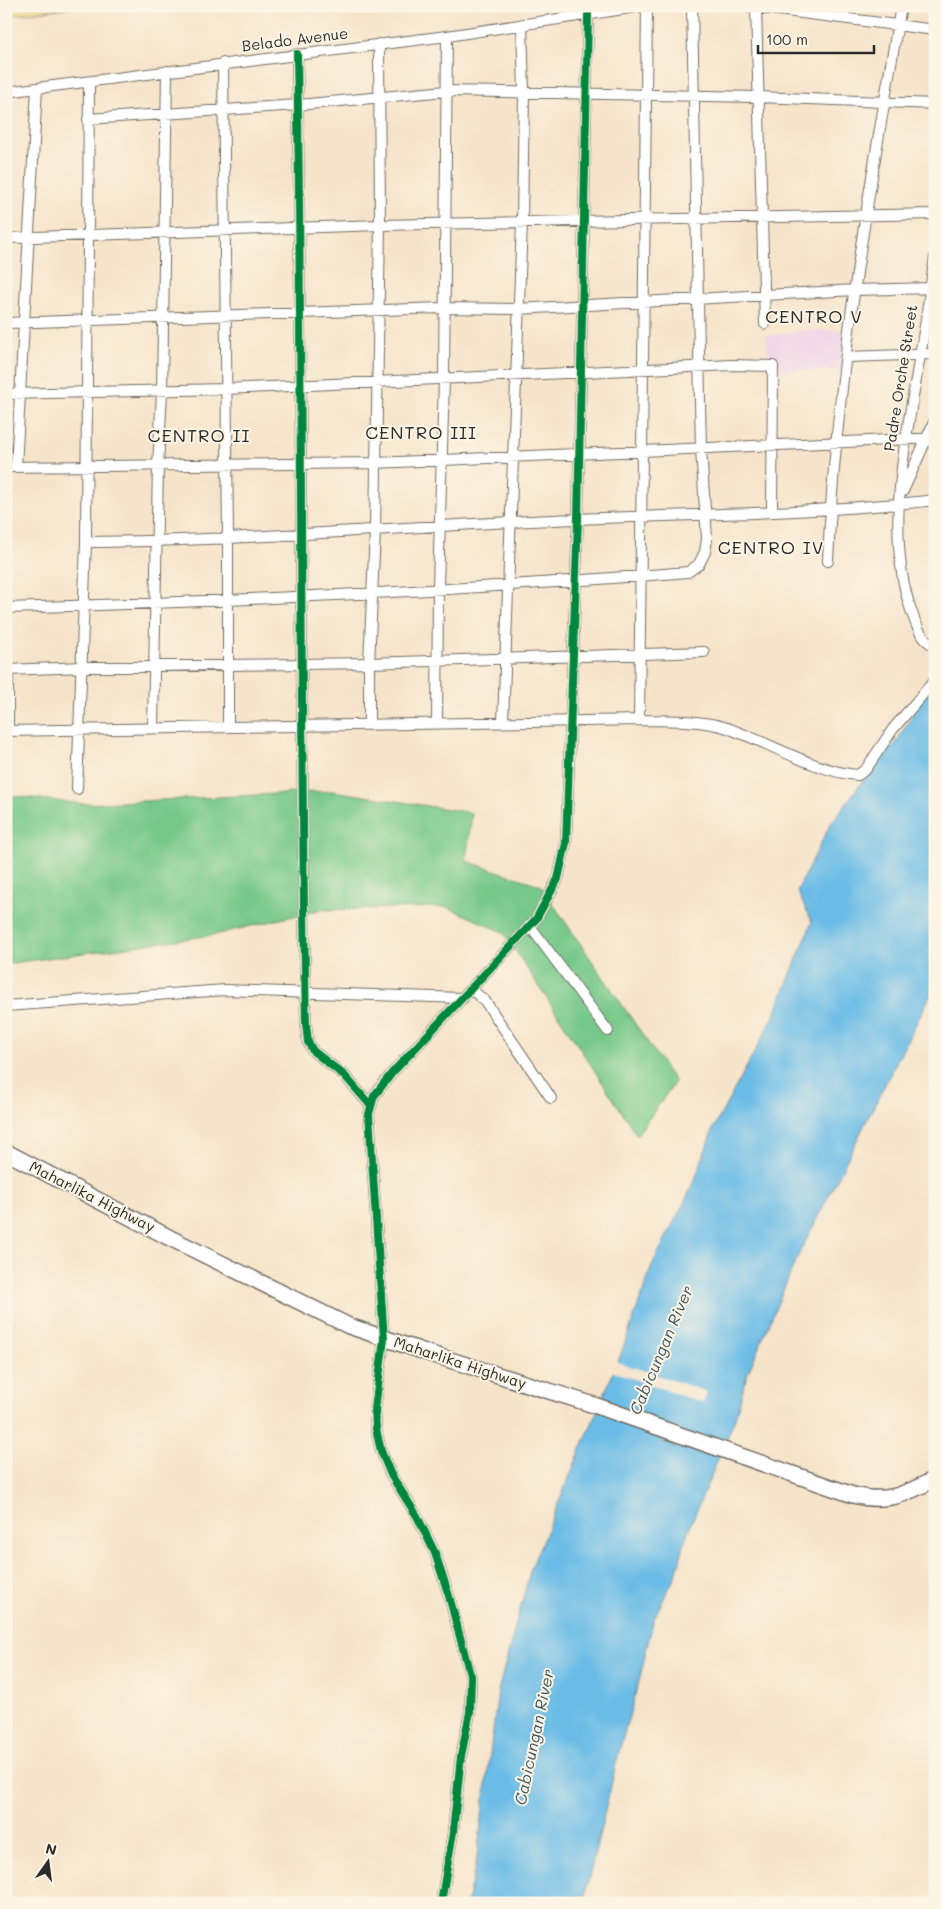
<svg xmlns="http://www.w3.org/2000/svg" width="941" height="1909" font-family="Mali,sans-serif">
<rect width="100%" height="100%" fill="#fcf5e5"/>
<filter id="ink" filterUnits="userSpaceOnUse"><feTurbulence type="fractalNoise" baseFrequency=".02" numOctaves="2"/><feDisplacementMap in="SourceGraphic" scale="10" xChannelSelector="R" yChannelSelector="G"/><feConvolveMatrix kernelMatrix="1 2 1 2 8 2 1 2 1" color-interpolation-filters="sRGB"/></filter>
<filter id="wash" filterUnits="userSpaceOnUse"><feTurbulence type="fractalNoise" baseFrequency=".0096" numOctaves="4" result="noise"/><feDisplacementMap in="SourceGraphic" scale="20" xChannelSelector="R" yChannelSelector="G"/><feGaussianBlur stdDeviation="1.12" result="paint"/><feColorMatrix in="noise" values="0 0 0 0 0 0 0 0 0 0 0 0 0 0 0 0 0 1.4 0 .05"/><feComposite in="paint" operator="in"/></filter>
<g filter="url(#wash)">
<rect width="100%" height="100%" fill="#f6e4ca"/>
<path fill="#eed0e8" d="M808,330H846L844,371L781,370L780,363L770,364L766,336Z"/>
<path fill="#76c889" stroke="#507a5a" d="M333,791L472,813L466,861L540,885L675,1082L637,1135L503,932L447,907L319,910L213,935L6,964V795L84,804Z"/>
<path fill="#eeda9e" stroke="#8c8264" d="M6,6H83L6,16Z"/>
<path fill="#6abce6" stroke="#4a7488" d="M935,676V986L797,1258L747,1375L735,1418L688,1531L676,1575L654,1618L638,1685L620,1748L583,1903H467L476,1864L498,1691L531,1568L621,1354L653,1263L693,1185L713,1129L773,1018L812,922L797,891L830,825L876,763L896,743Z"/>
<path fill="#f6e4ca" d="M615,1361L707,1392L703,1403L611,1371Z"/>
</g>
<g filter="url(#ink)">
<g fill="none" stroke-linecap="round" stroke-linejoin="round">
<defs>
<path id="minor" d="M647,6L639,720C666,721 697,719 724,727C765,740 815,772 858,775L866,769L893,729L935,680
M747,6L935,30
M756,7L765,324
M297,54C303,377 299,701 306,1024L308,1042L313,1051L345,1076L371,1106
M223,63L228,538V727
M6,92L447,36L643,6
M88,119L298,105L446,91L758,97L935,104
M6,238L380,225L935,214
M935,257C930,290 926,323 920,355C907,438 883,531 912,613C917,627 921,639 935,646
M6,323L443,308L518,309L855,290L935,288
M847,357L935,354
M6,394L225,389L732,365L773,366L772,511
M6,467L375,463L935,438
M16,467L37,88
M903,491L935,420
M86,542C229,541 371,529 513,522C653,514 795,516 935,500
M828,561C836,375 869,190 901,6
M6,608C234,601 462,591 688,572L699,564L705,552L707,539L701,449L692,6
M6,670L83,667L369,663L704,652
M503,722L522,223L524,92L522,25
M437,723L438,588L444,379L447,36
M369,725V663L375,531L380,225L379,44
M153,728L158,466L162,392L167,71
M6,731L639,720
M8,731V670
M77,789L86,542L89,82
M530,926L608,1031
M471,989L485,1001L551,1098
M6,1006L225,990L463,998
M441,1903L453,1832L461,1756L470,1712L471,1678L449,1596L435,1553L417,1516L391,1475L381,1451L376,1429L375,1409L384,1339L369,1114L374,1096L392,1073L536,919L558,879L566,843L578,519L588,15"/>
<path id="highway" d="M6,1152L170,1238L349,1326L431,1354L594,1405L853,1495C888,1504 905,1494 935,1479"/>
</defs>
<use href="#minor" stroke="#726c63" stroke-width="12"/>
<use href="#highway" stroke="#726c63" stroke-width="18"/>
<use href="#minor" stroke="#fff" stroke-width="10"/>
<use href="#highway" stroke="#fff" stroke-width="15"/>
<defs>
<path id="cycleway" d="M297,54C303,377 299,701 306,1024L308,1042L313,1051L345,1076L371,1106
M441,1903L453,1832L461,1756L470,1712L471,1678L449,1596L435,1553L417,1516L391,1475L381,1451L376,1429L375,1409L384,1339L369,1114L374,1096L392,1073L536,919L558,879L566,843L578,519L588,15"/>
</defs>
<use href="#cycleway" stroke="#fcf5e5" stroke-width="11"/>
<use href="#cycleway" stroke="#00873e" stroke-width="8"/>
</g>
</g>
<g text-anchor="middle" stroke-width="4" stroke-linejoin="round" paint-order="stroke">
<g font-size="15" fill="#2b2b2b" stroke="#fcf5e5">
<text transform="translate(295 40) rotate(-7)" y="5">Belado Avenue</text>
<text transform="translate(901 378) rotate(-81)" y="5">Padre Orche Street</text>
<text transform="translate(92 1197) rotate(27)" y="5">Maharlika Highway</text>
<text transform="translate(460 1363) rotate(18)" y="5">Maharlika Highway</text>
</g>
<g font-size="16" font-style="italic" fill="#3e5663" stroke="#fcf5e5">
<text transform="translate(661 1350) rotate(-67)" y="6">Cabicungan River</text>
<text transform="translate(534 1737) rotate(-78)" y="6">Cabicungan River</text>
</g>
<g font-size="18" letter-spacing="1" fill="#2b2b2b" stroke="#fcf5e5">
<text x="814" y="323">CENTRO V</text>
<text x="421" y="439">CENTRO III</text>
<text x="199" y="442">CENTRO II</text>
<text x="771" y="554">CENTRO IV</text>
</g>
</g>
<rect width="941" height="1909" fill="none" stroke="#fcf5e5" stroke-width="25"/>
<g transform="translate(48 1862) rotate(14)" stroke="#fcf5e5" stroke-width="4" paint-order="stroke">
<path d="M0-4L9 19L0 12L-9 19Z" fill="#2b2b2b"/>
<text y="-8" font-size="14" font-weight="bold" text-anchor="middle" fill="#2b2b2b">N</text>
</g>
<path d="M758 45v8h116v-8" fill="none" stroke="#2b2b2b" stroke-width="2.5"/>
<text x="766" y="45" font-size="15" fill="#2b2b2b" stroke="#fcf5e5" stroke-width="4" paint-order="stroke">100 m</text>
</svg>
